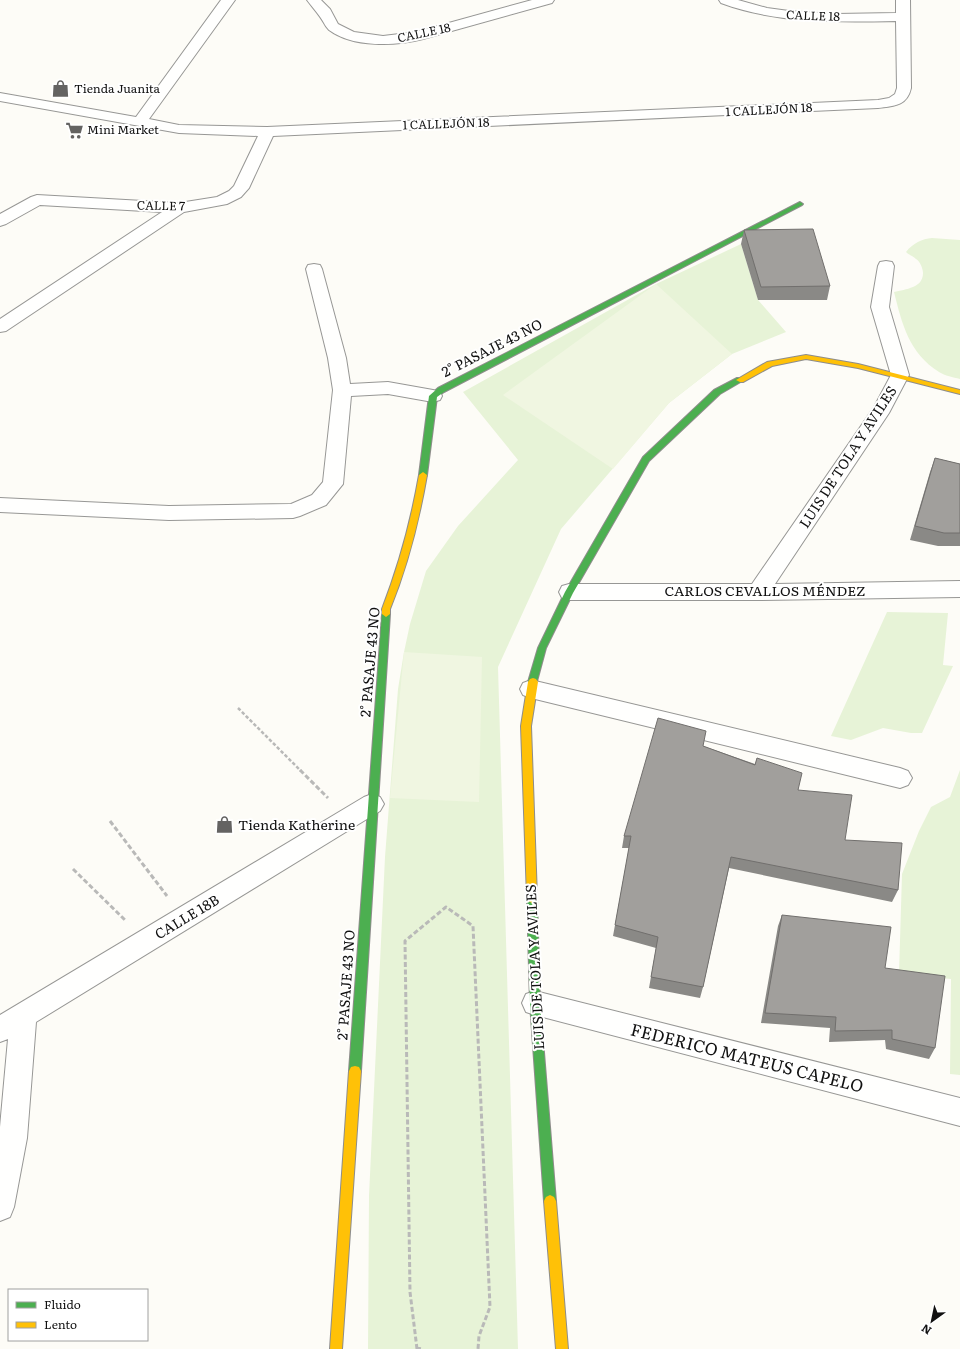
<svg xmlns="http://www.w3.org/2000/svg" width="960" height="1349" font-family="Literata,serif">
<rect width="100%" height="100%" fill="#fdfcf7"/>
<path fill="#e7f3d7" d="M932,238L960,240V379C953,377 945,376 939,372C909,353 902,324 894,292C906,289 923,288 923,273C923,269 920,261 916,259C913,256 909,255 906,252C913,243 922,239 932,238Z
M741,244L758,300L786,332L732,354L669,403L561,529L498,667L518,1349H368L369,1196L385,857L398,689L404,652L410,624L426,571L458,526L518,460L463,392L656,284Z
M887,612L948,613L943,665L953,666L922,733H911L883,728L851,740L831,736Z
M960,770V1075L950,1074L951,979L899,974L902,874L919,831L931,807L950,797Z"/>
<path fill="#f0f6e1" d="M656,284L732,354L669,403L613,469L503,395Z
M404,652L482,657L479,802L390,798Z"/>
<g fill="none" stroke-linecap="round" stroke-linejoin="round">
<defs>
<path id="street" d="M221,0H235L149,119L179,125L267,127L878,100L889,98L895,94L897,88L896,21C837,22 778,24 721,3L719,0H738L767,8L789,11L836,14L896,13V0H910L911,88C907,106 894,106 878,108L273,136L249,188L241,197L227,204L184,212L6,331L0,332V319L162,212L40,205L6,224L0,226V214L31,197L37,195L179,203L217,197L229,191L234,186L258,136L179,133L0,101V93L136,117Z
M307,0H321L330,9L338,24L354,32L383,36L416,32L532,0H554L552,3L423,39C396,46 353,48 329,30C327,28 325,25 324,23C319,14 313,8 307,0Z
M886,261L892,262L894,266L889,307L909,375L889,413L775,584L960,581V597L758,600H569L562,598L559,592L562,586L569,584H752L874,407L891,375L871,307L878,266L880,262Z
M314,264L320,265L322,269L346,358L350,384L388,382L433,390L440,392L442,396L440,400L433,402L388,394L351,396L343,484L326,505L300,516L293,518L169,520L0,512V498L169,506L291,504L312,495L323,482L333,390L328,358L306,269L308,265Z
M531,680L900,768L908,771L912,778L908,785L900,788L531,698L523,695L520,689L523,683Z
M372,794L380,797L384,804L380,811L36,1022L27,1138L14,1207L10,1217L0,1221V1127L8,1039L0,1042V1015L364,797Z
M535,991L960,1098V1126L535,1015L526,1012L522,1003L526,994Z"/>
<path id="fast" d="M800,202L803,204L802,205L444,392L437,397L427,475L426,477H420L419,475L429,396L438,388Z
M737,378H740L744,380L720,394L649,461L573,593L546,648L536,685H530L528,682L538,648L565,592L643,457L714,390Z
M386,611L390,614L361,1071L359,1075L355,1076L351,1075L349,1071L382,614Z
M532,893L536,895L537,898L540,1003L556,1201L554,1205L550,1207L546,1205L544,1201L530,1003L527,898L528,895Z"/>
<path id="slow" d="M806,355L858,364L960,390V394L858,368L806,359L772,366L743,382H740L736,380L767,362Z
M423,472L427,475C419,521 408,565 390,609V614L386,617L382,614V609C399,565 411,521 419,475Z
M533,678L536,679L538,682L531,726L537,898L536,901L532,903L528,901L527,898L521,726L528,682L530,679Z
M355,1066L359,1067L361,1071L342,1349H330L349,1071L351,1067Z
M550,1195L554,1197L556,1201L568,1349H556L544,1201L546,1197Z"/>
</defs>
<use href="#street" stroke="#979795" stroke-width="2"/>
<use href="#fast" stroke="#8e8d8b" stroke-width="2"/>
<use href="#slow" stroke="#8e8d8b" stroke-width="2"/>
<path stroke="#b9b9b8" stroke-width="2.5" stroke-dasharray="3.5 2" stroke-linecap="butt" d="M238,708L301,771"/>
<path stroke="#b9b9b8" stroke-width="3" stroke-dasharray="5 2.5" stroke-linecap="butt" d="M300,770L328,798
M110,821L167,896
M73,869L125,920
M416,1348L423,1349
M417,1349L410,1292L405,941L446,907L473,926L490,1307L479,1336L478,1349"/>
<use href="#street" fill="#fffffe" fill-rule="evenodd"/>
<use href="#fast" fill="#4caf50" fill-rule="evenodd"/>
<use href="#slow" fill="#ffc107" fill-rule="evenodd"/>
</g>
<path fill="#8a8986" d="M744,230L830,286L827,300H758L741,244Z
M935,458L960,464V546H938L910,540L930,472Z
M703,746L755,764L757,758L798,790L845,840L898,890L892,902L729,868L703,987L700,998L649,988L656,948L613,936L629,848H622L624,836Z
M782,915L885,968L935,1048L929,1059L886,1049L885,1040L829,1042L830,1028L761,1023L778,926Z"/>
<path fill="#a19f9c" stroke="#716f6d" d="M813,229L830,286L761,287L744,230Z
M935,458L960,464V533H944L915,526Z
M658,718L706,731L703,746L755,765L757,758L802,773L798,790L852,795L845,840L902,843L898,890L731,857L703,987L651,977L658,937L615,925L631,836H624Z
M782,915L891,927L885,968L945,976L935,1048L892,1039V1030L835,1031L836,1017L765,1013Z"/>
<defs>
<symbol id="shop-bare" viewBox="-9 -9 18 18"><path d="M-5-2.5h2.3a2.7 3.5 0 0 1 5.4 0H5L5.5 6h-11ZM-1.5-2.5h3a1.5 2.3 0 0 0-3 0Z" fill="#646362" stroke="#fff" stroke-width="2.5" paint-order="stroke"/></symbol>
<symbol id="supermarket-bare" viewBox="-9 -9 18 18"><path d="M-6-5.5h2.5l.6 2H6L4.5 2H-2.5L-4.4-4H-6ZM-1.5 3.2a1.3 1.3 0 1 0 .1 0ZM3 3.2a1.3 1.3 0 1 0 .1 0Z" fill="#646362" stroke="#fff" stroke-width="2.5" paint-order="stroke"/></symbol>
</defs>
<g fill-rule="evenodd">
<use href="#shop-bare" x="48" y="76" width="25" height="25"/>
<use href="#supermarket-bare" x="62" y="118" width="25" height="25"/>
<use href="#shop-bare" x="212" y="812" width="25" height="25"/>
</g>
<g text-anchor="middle" stroke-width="4" stroke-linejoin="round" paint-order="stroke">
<g font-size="12" fill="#111" stroke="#fff">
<text transform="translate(813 16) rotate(2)" y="4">CALLE 18</text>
<text transform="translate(424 33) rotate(-12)" y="4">CALLE 18</text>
<text transform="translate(769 110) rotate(-3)" y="4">1 CALLEJÓN 18</text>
<text transform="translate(446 124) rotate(-2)" y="4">1 CALLEJÓN 18</text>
<text transform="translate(161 206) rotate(1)" y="4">CALLE 7</text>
</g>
<g font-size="12" fill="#111" stroke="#fff" text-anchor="start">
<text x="74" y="93">Tienda Juanita</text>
<text x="87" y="134">Mini Market</text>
</g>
<g font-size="14" fill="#111" stroke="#fff">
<text transform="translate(492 348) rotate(-27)" y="5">2° PASAJE 43 NO</text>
<text transform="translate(848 457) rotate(-57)" y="5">LUIS DE TOLA Y AVILES</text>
<text x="765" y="596">CARLOS CEVALLOS MÉNDEZ</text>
<text transform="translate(370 662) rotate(-85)" y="5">2° PASAJE 43 NO</text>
<text transform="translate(187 917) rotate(-31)" y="5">CALLE 18B</text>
<text transform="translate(535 967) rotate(-93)" y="5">LUIS DE TOLA Y AVILES</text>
<text transform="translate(346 985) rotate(-86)" y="5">2° PASAJE 43 NO</text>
</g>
<g font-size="14" fill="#111" stroke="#fff" text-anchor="start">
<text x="238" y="830">Tienda Katherine</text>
</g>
<g font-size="17" fill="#111" stroke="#fff">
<text transform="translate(747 1058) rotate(14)" y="6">FEDERICO MATEUS CAPELO</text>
</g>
</g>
<rect x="8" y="1289" width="140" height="52" fill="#ffffff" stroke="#a0a0a0"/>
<rect x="16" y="1302" width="20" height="6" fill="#4caf50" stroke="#a0a0a0"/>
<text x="44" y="1309" font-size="12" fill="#111111">Fluido</text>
<rect x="16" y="1322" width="20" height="6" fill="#ffc107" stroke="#a0a0a0"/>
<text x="44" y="1329" font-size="12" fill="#111111">Lento</text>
<g transform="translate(932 1321) rotate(213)" stroke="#ffffff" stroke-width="3" paint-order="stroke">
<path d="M0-3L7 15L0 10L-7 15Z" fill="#111111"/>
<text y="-6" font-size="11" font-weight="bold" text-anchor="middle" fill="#111111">N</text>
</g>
</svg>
